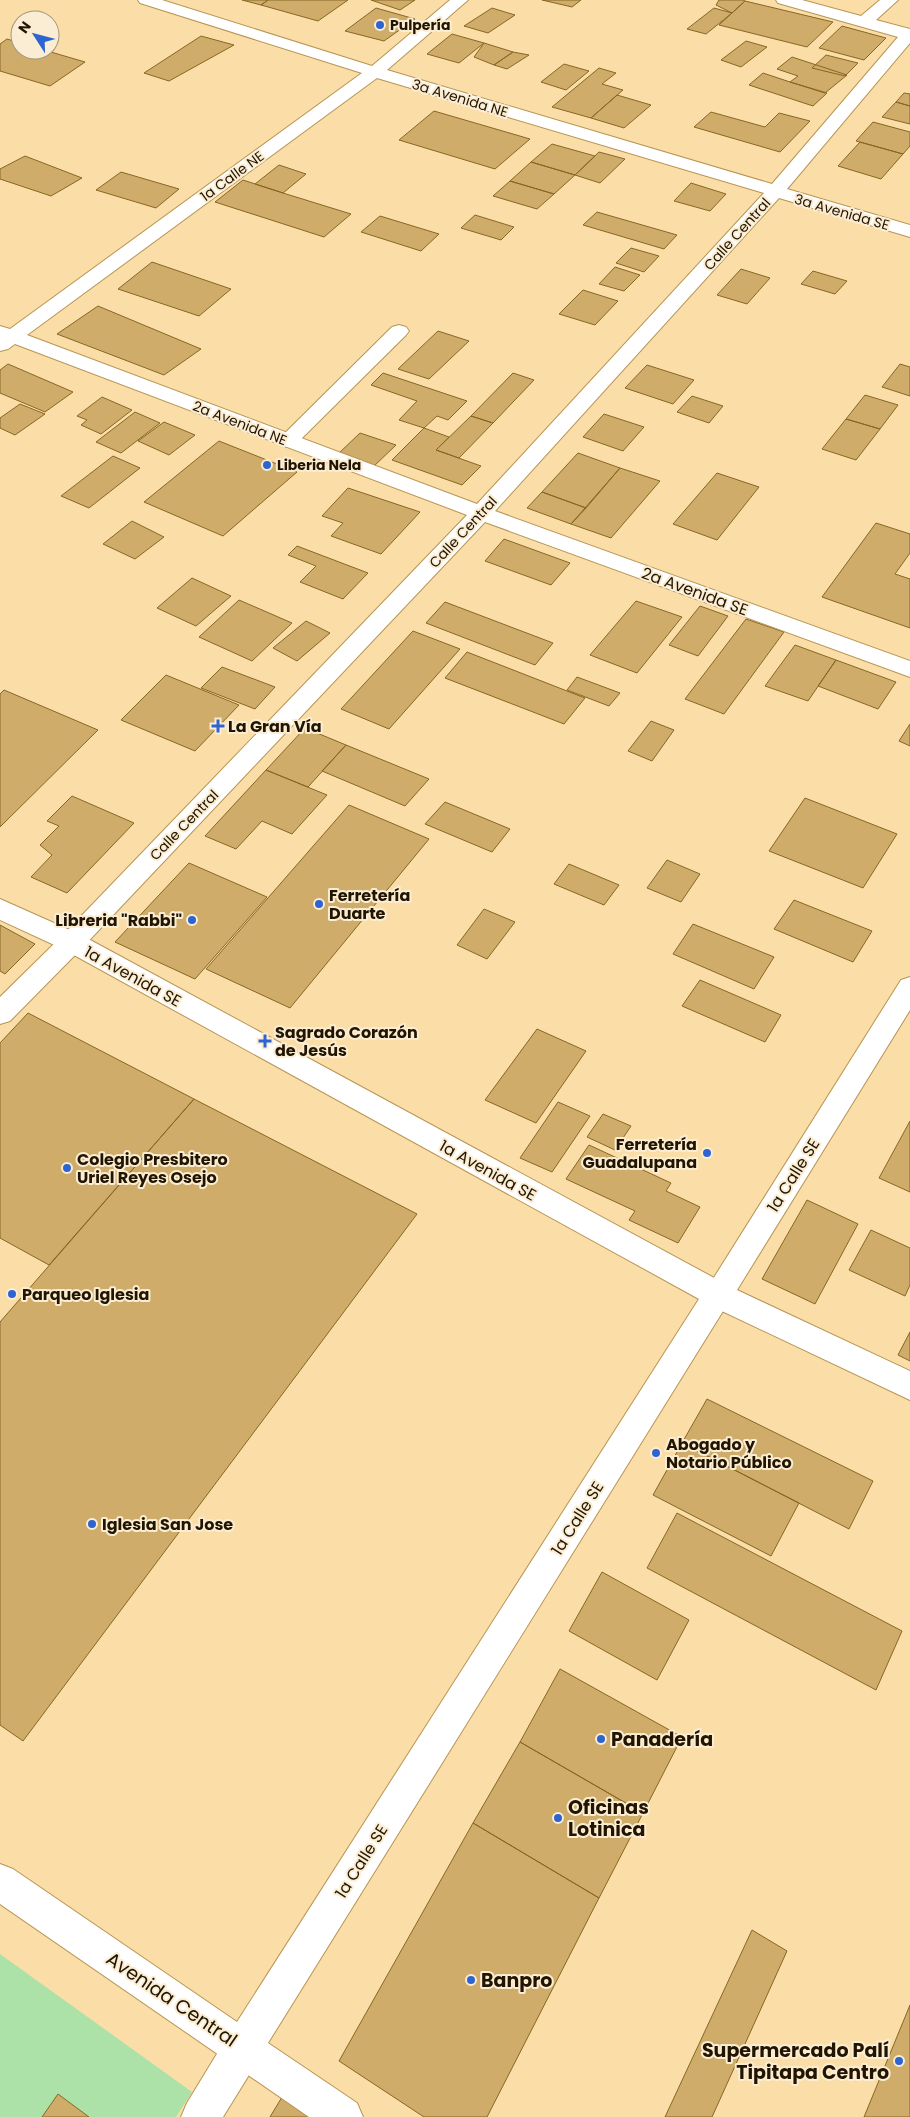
<svg xmlns="http://www.w3.org/2000/svg" width="910" height="2117" font-family="Poppins,sans-serif">
<rect width="100%" height="100%" fill="#fbdda8"/>
<path fill="#ace2a7" d="M0,1954L192,2092L176,2117H0Z"/>
<path fill="#cfac6a" stroke="#886722" d="M242,0H268L261,5Z
M268,0H348L318,21L261,5Z
M371,0H415L400,10Z
M542,0H581L572,7Z
M719,0H743L745,1L732,13L716,5Z
M745,1L833,22L807,47L719,25Z
M376,8L415,19L384,41L345,31Z
M492,8L515,15L488,33L464,26Z
M714,8L732,13L706,34L687,29Z
M842,26L886,38L864,60L819,48Z
M452,34L484,43L459,63L427,54Z
M201,36L234,45L169,81L144,73Z
M7,39L20,43V50H44L85,62L50,86L0,71V44Z
M746,41L767,47L741,67L721,60Z
M484,43L513,52L494,65L474,57Z
M513,52L529,55L507,69L494,65Z
M826,55L858,63L845,76L812,68Z
M792,57L847,75L825,93L790,82L798,76L777,69Z
M564,64L589,71L566,90L541,82Z
M599,68L616,73L602,84L623,90L591,118L552,107Z
M763,73L790,82L827,93L813,106L749,85Z
M904,93L910,94V106L896,102Z
M617,95L651,105L624,128L591,118Z
M896,102L910,106V124L882,117Z
M434,111L530,139L495,169L399,140Z
M711,112L765,127L779,113L810,121L780,152L694,127Z
M873,122L910,132V146L903,154L856,141Z
M860,142L903,154L881,179L838,166Z
M552,144L595,156L575,175L531,162Z
M599,152L625,159L600,183L575,175Z
M25,156L82,178L51,196L0,179V169Z
M531,162L575,175L554,194L510,181Z
M279,165L306,174L283,193L255,184Z
M121,172L179,189L156,208L96,190Z
M243,180L283,193L351,214L324,237L215,202Z
M510,181L554,194L537,209L493,196Z
M691,183L726,194L710,211L674,201Z
M597,212L677,235L664,249L583,225Z
M475,215L514,227L501,240L461,228Z
M380,216L439,234L421,251L361,232Z
M631,248L659,256L644,272L616,263Z
M152,262L231,289L199,316L118,289Z
M615,267L640,275L624,291L599,284Z
M741,269L770,278L747,304L717,295Z
M813,271L847,281L835,294L801,284Z
M583,290L618,301L595,325L559,314Z
M98,306L201,349L164,375L57,334Z
M438,331L469,341L429,379L398,369Z
M8,364L73,392L45,412L0,393V370Z
M900,364L910,367V396L882,387Z
M647,365L694,380L673,404L625,388Z
M383,373L467,401L448,420L437,416L424,428L399,420L417,401L371,385Z
M513,373L534,380L493,423L471,416Z
M865,395L898,405L880,429L846,419Z
M692,396L723,406L709,423L677,412Z
M102,397L132,410L101,434L81,425L87,420L77,416Z
M20,404L45,414L15,435L0,428V418Z
M135,412L160,423L121,453L96,442Z
M604,414L644,427L623,451L583,437Z
M471,416L493,423L459,458L436,450Z
M846,419L880,429L856,460L822,449Z
M164,422L195,435L169,455L138,441Z
M424,428L449,437L436,450L481,466L462,485L392,460Z
M360,433L396,445L373,467L337,455Z
M219,441L297,472L223,536L144,502Z
M578,453L620,468L586,508L542,492Z
M113,456L140,468L89,508L61,496Z
M620,468L660,481L611,538L571,524Z
M717,473L759,487L717,540L673,524Z
M348,488L420,512L381,554L331,536L343,523L322,516Z
M542,492L586,508L571,524L527,508Z
M132,521L164,537L135,559L103,544Z
M876,523L910,534V553L895,574L910,579V628L822,597Z
M504,539L570,563L551,585L485,561Z
M297,546L368,573L343,599L300,582L316,566L288,555Z
M192,578L231,596L196,626L157,608Z
M239,600L292,623L252,661L199,637Z
M636,601L682,617L637,673L590,655Z
M445,602L553,643L535,665L426,623Z
M700,606L728,616L698,656L669,645Z
M746,619L784,632L724,714L685,699Z
M306,621L330,633L297,661L273,648Z
M413,631L460,649L389,729L341,709Z
M795,645L836,660L808,701L765,686Z
M467,652L585,698L564,724L445,678Z
M836,660L896,682L878,709L818,686Z
M222,667L275,687L255,709L201,688Z
M166,675L239,705L195,751L121,720Z
M577,677L620,693L609,706L567,690Z
M4,690L98,730L0,827V694Z
M651,721L674,730L652,761L628,751Z
M910,724V746L899,741Z
M305,728L346,745L308,787L266,770Z
M346,745L429,779L405,806L322,771Z
M266,770L327,795L292,834L262,821L236,849L205,836Z
M72,796L134,823L67,893L31,877L52,855L40,845L59,826L47,821Z
M805,798L897,834L863,888L769,851Z
M445,802L510,829L492,852L425,824Z
M349,805L429,839L290,1008L206,969Z
M667,860L700,874L681,902L647,888Z
M189,863L267,897L195,979L115,942Z
M569,864L619,885L604,905L554,884Z
M794,900L872,931L853,962L774,929Z
M484,909L515,922L487,959L457,945Z
M693,924L774,957L754,989L673,954Z
M0,925L35,944L5,974L0,971Z
M700,980L781,1015L765,1042L682,1006Z
M28,1013L194,1099L49,1265L0,1238V1043Z
M537,1029L586,1051L536,1123L485,1100Z
M194,1099L417,1214L23,1741L0,1725V1322Z
M558,1102L590,1116L552,1172L520,1158Z
M603,1114L631,1126L615,1150L587,1137Z
M910,1121V1192L879,1178Z
M589,1145L671,1183L666,1191L700,1207L678,1243L629,1220L635,1211L566,1179Z
M807,1200L858,1224L815,1304L762,1279Z
M871,1230L910,1248V1285L905,1296L849,1270Z
M910,1332V1361L898,1355Z
M707,1399L873,1481L849,1529L682,1443Z
M682,1443L799,1503L771,1556L653,1495Z
M677,1513L902,1631L876,1690L647,1568Z
M602,1572L689,1620L657,1680L569,1631Z
M560,1669L682,1737L643,1813L520,1742Z
M520,1742L643,1813L599,1898L473,1823Z
M473,1823L599,1898L487,2117H424L339,2061Z
M752,1930L787,1951L712,2117H665Z
M910,2005V2117H864Z
M285,2092L322,2117H270Z
M58,2094L89,2117H42Z"/>
<g fill="none" stroke-linecap="round" stroke-linejoin="round">
<defs>
<path id="lane" d="M399,325L406,327L409,331L406,335L295,445L288,447L281,445L278,441L281,437L392,327Z"/>
<path id="street" d="M138,0H162L372,66L450,0H468L387,70L772,184L898,37L778,3L776,0H802L861,16L880,0H898L876,20L910,29V43L787,189L910,225V237L779,198L495,511L910,661V677L485,522L81,949L10,1021L0,1024V997L63,935L467,515L15,344L8,349L0,351V326L10,329L362,73L140,3ZM377,78L764,193L477,504L27,335Z
M910,977V1010L737,1290L910,1371V1400L707,1304L703,1295L901,980Z
M243,2029L257,2034L262,2048L257,2062L223,2117H181L187,2103L229,2034Z"/>
<path id="secondary" d="M0,899L81,935L729,1286L733,1295L268,2043L357,2103L363,2117H309L0,1904V1864L13,1869L237,2022L699,1299L63,949L0,920Z"/>
</defs>
<use href="#lane" stroke="#b89553" stroke-width="2"/>
<use href="#street" stroke="#b89553" stroke-width="2"/>
<use href="#secondary" stroke="#b89553" stroke-width="2"/>
<use href="#lane" fill="#fff" fill-rule="evenodd"/>
<use href="#street" fill="#fff" fill-rule="evenodd"/>
<use href="#secondary" fill="#fff" fill-rule="evenodd"/>
</g>
<g fill="#2d64d2" stroke="#fbedd3" stroke-width="2">
<circle cx="380" cy="25" r="5"/>
<circle cx="267" cy="465" r="5"/>
<path d="M215.5 718.5h5v5h5v5h-5v5h-5v-5h-5v-5h5z"/>
<circle cx="319" cy="904" r="5"/>
<circle cx="192" cy="920" r="5"/>
<path d="M262.5 1033.5h5v5h5v5h-5v5h-5v-5h-5v-5h5z"/>
<circle cx="707" cy="1153" r="5"/>
<circle cx="67" cy="1168" r="5"/>
<circle cx="12" cy="1294" r="5"/>
<circle cx="656" cy="1453" r="5"/>
<circle cx="92" cy="1524" r="5"/>
<circle cx="601" cy="1739" r="5"/>
<circle cx="558" cy="1818" r="5"/>
<circle cx="471" cy="1980" r="5"/>
<circle cx="899" cy="2061" r="5"/>
</g>
<g text-anchor="middle" stroke-width="4" stroke-linejoin="round" paint-order="stroke">
<g font-size="14" font-weight="bold" fill="#221500" stroke="#fbedd3" text-anchor="start">
<text x="390" y="30">Pulpería</text>
<text x="277" y="470">Liberia Nela</text>
</g>
<g font-size="14" fill="#221500" stroke="#fbedd3">
<text transform="translate(460 98) rotate(17)" y="5">3a Avenida NE</text>
<text transform="translate(232 176) rotate(-36)" y="5">1a Calle NE</text>
<text transform="translate(842 212) rotate(16)" y="5">3a Avenida SE</text>
<text transform="translate(737 234) rotate(-48)" y="5">Calle Central</text>
<text transform="translate(240 423) rotate(21)" y="5">2a Avenida NE</text>
<text transform="translate(463 532) rotate(-47)" y="5">Calle Central</text>
<text transform="translate(184 825) rotate(-46)" y="5">Calle Central</text>
</g>
<g font-size="16" fill="#221500" stroke="#fbedd3">
<text transform="translate(695 591) rotate(20)" y="6">2a Avenida SE</text>
<text transform="translate(133 976) rotate(29)" y="6">1a Avenida SE</text>
<text transform="translate(488 1170) rotate(29)" y="6">1a Avenida SE</text>
<text transform="translate(793 1175) rotate(-58)" y="6">1a Calle SE</text>
<text transform="translate(577 1518) rotate(-58)" y="6">1a Calle SE</text>
<text transform="translate(361 1861) rotate(-58)" y="6">1a Calle SE</text>
</g>
<g font-size="16" font-weight="bold" fill="#221500" stroke="#fbedd3" text-anchor="start">
<text x="228" y="732">La Gran Vía</text>
<text x="329" y="901">Ferretería<tspan x="329" dy="18">Duarte</tspan></text>
<text x="182" y="926" text-anchor="end">Libreria "Rabbi"</text>
<text x="275" y="1038">Sagrado Corazón<tspan x="275" dy="18">de Jesús</tspan></text>
<text x="697" y="1150" text-anchor="end">Ferretería<tspan x="697" dy="18">Guadalupana</tspan></text>
<text x="77" y="1165">Colegio Presbitero<tspan x="77" dy="18">Uriel Reyes Osejo</tspan></text>
<text x="22" y="1300">Parqueo Iglesia</text>
<text x="666" y="1450">Abogado y<tspan x="666" dy="18">Notario Público</tspan></text>
<text x="102" y="1530">Iglesia San Jose</text>
</g>
<g font-size="19" font-weight="bold" fill="#221500" stroke="#fbedd3" text-anchor="start">
<text x="611" y="1746">Panadería</text>
<text x="568" y="1814">Oficinas<tspan x="568" dy="22">Lotinica</tspan></text>
<text x="481" y="1987">Banpro</text>
<text x="889" y="2057" text-anchor="end">Supermercado Palí<tspan x="889" dy="22">Tipitapa Centro</tspan></text>
</g>
<g font-size="19" fill="#221500" stroke="#fbedd3">
<text transform="translate(172 1999) rotate(34)" y="7">Avenida Central</text>
</g>
</g>
<g transform="translate(35 35) rotate(306)"><circle r="24" fill="#fbedd3" stroke="#a4977f"/>
<path d="M0-4L9 19L0 12L-9 19Z" fill="#2d64d2"/>
<text y="-8" font-size="14" font-weight="bold" text-anchor="middle" fill="#221500">N</text>
</g>
</svg>
